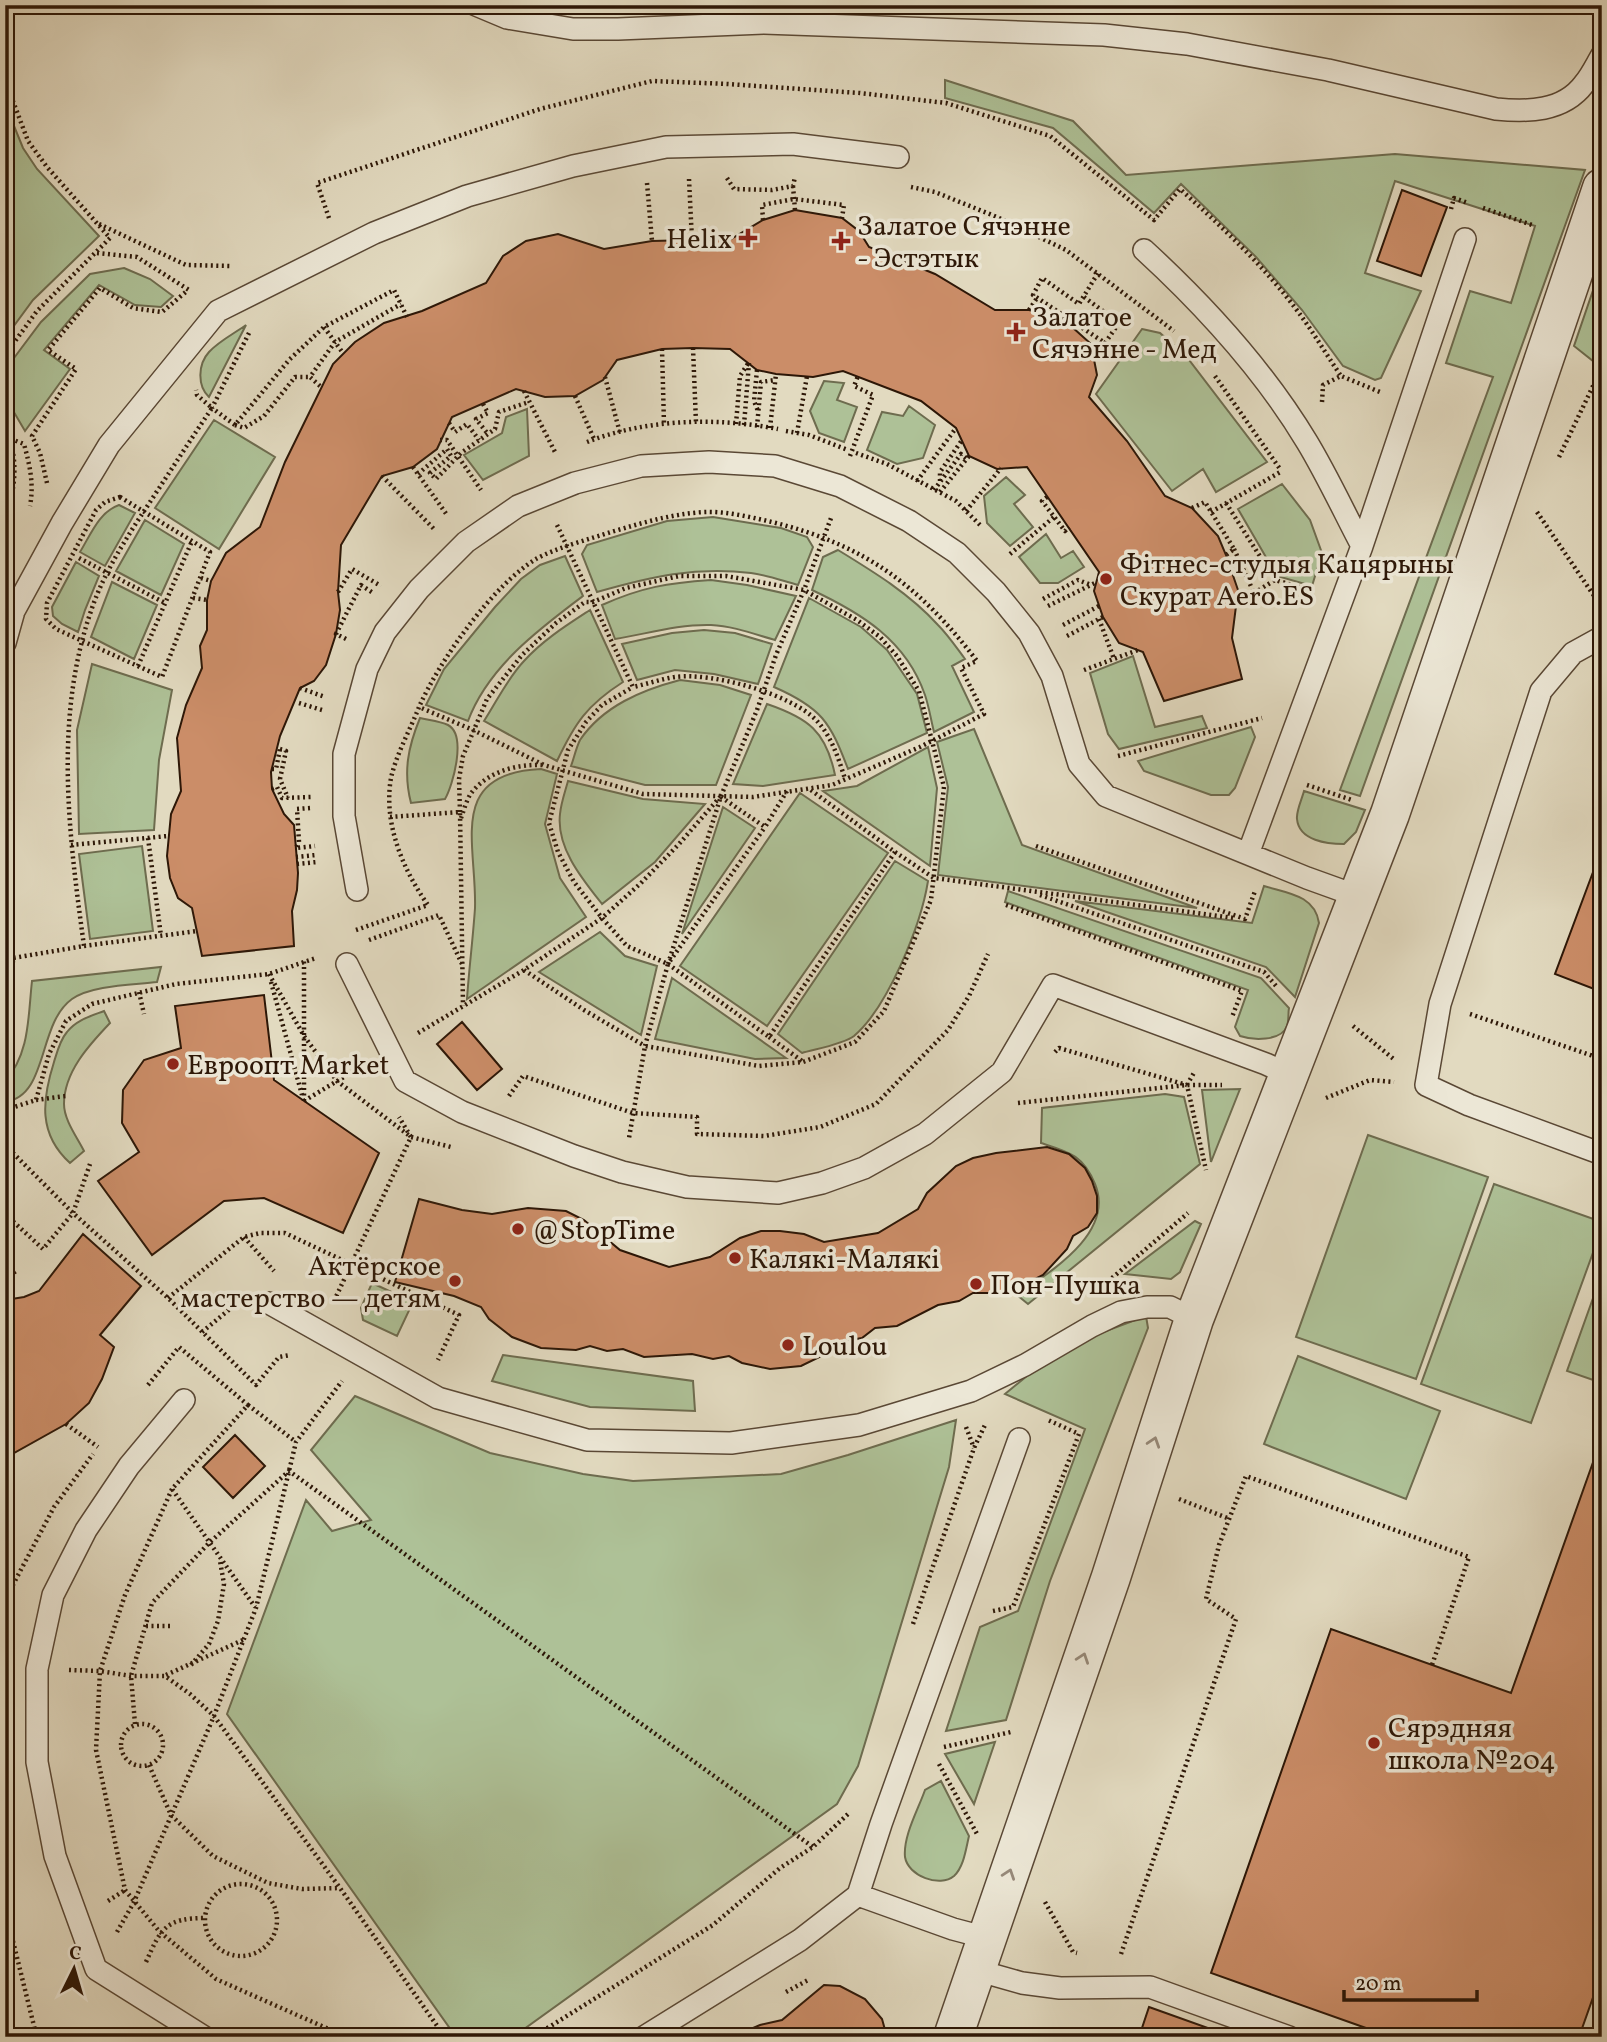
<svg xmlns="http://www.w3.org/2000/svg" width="1607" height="2042" font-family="Vollkorn,serif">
<rect width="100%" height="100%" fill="#e2dac0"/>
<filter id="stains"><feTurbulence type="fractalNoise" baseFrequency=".00286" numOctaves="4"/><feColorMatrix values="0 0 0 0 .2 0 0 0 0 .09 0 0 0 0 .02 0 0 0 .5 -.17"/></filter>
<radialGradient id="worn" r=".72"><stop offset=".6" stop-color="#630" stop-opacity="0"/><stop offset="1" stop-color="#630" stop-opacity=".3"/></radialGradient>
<path fill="#aec197" stroke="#6e6c4f" stroke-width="2" d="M945,80L1073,121L1126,175L1395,154L1585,170L1360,796L1340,790L1493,377L1446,363L1470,291L1511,303L1535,226L1395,181L1365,273L1421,291L1381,378L1375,380L1343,366L1302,310L1256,257L1181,184L1154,213L1053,128L945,98Z
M5,104L23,148L37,169L99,236L33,300L5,338Z
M1602,264V335L1593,361L1574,346Z
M124,268L150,279L173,296L161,307L135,305L99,285L44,350L70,369L25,431L5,397V370L41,322L90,274Z
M246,325L209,397C197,386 198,364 209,352C219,341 235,333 246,325Z
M1142,329L1160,333L1186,356L1267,462L1216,492L1203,469L1172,491L1096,394Z
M824,381L844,383L837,400L857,407L844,442L819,433L810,411Z
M909,406L935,425L923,458L897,464L867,450L882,412L903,416Z
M527,409L529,456L483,480L464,455L502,433L506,417Z
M214,420L275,457L219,549L155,508Z
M1006,477L1025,495L1014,504L1033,527L1010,546L987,523L984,496Z
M1282,484L1310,520L1322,553L1312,586L1277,576L1238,509Z
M119,505L135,513L105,566L80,552C91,534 99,512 119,505Z
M713,517L781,528L807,537L813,547L798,585C783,581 767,575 751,573C695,566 650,577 597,592L582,554L587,545L667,521Z
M145,520L184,544L161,595L116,571Z
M1046,534L1061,558L1073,551L1084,567L1058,583H1040L1019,557Z
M838,550C874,572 910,594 938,625C948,635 956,647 965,659L952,666L974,712L934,732C931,720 929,707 925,695C906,640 861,613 812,590L823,557Z
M565,556L583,596C539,629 488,667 468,721L426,705L444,669L495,607L521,579L540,565Z
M76,562L99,576L85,610L78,632L62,624L53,616L52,607Z
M711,580L747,585L796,596L775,640C754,634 733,626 711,625C679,624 646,634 615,639L602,605C642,587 668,583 711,580Z
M112,582L157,605L134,659L91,637Z
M809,598L861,627L887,650L917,694L927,733L848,769C830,722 822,708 774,687Z
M590,610L623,682C587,705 575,723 557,761L484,721C497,701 507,679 524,661C543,640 567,625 590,610Z
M704,630L735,633L772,644L758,684L714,674L675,670L637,680L622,644L672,633Z
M1133,656L1155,727L1202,716L1207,728L1119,749L1108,734L1090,673Z
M92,664L172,690L159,760L154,830L79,834L77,730Z
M680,680L720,685L751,695L716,785H645L571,766C574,758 576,748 580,740C603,706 642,690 680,680Z
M767,704C808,718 826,731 835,775L763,786L733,784Z
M420,718C428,720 440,721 448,725C467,735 453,785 445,799L411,803C403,772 408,747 420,718Z
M1251,727L1255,737L1235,788L1229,795H1211L1144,771L1138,761Z
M974,729L1022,845L1197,908L938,875L948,787L937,742Z
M928,747L937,788L930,866L823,791L857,786Z
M541,769L557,774L545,824L560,878L586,917L467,999C469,969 473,938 475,908C477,844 446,773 541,769Z
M568,781L643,799L705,804L655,862L602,904C583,880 556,848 560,814C561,803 565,792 568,781Z
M1304,791L1365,810L1356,832L1344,844C1328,844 1299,841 1297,819C1296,811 1302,799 1304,791Z
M800,793L888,853L767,1026L680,966Z
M723,807L755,828L682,934Z
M142,846L153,931L90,939L79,854Z
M895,861L928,881C921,925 888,1007 854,1036C844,1044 816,1049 802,1053L778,1034Z
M1264,886C1287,893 1315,895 1319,923L1295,997L1266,967L1075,901L1252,923Z
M1008,891L1261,978L1289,1008C1288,1013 1289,1021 1287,1026C1281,1042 1252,1040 1240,1036L1235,1027L1248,990L1005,902Z
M600,932L625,956L657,966L641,1035L539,972Z
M161,967L157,982C133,985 92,985 72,999C37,1024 49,1096 5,1102V1081C30,1054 28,1016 32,981Z
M672,978L786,1058L755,1059L655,1039Z
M104,1011L110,1023C89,1045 64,1072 64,1104C64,1120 77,1137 84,1151L70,1163C38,1134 42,1100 54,1062C57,1052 60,1040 67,1032C76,1020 91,1016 104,1011Z
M1240,1089L1211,1162L1202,1090Z
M1165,1094L1184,1097L1200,1164L1028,1304L1017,1295C1051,1271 1115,1233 1095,1184C1083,1155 1069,1152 1041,1143L1042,1108Z
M1368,1135L1488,1177L1416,1379L1296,1337Z
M1494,1184L1602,1222V1228L1531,1423L1421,1384Z
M1195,1221L1201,1224L1180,1272L1171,1279L1125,1274Z
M1602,1273V1383L1567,1371Z
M372,1283L413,1302L397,1336L363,1320L361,1308Z
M1146,1316L1148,1328L1050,1581L1006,1720L946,1731L980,1627L1018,1611L1085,1429L1005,1394L1033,1371L1090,1337Z
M503,1355L693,1381L695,1411L590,1407L492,1381Z
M1298,1356L1440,1411L1406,1499L1264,1444Z
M355,1396L490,1453L583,1474L633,1481L781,1474L848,1455L956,1420L949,1467L858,1766L837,1804L513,2037H456L227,1714L306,1500L332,1531L371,1520L311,1450Z
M995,1742L974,1804L945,1754Z
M941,1781L969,1836C966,1848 964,1867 954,1876C940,1888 908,1876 905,1857C903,1836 918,1810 925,1790Z"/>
<path fill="#cb8d68" stroke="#2d1707" stroke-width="2" d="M1402,190L1447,207L1421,276L1377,261Z
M795,210L842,218L859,231L869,247L935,274L995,310H1029L1062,318L1091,344L1097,375L1089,397L1127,441L1165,496L1192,508L1218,536L1226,555L1238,590L1232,638L1242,679L1164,701L1143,652L1119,643L1103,617L1094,591L1099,572L1027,467L997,469L969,456L956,428L921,401L843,371L813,377L776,374L757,370L730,349L693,348L662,349L617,360L603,380L575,396L545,397L516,389L452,417L437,449L413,467L382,476L341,545L338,592L340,610L336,634L326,665L314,681L300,688L280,736L271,772L272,789L284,814L294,825L298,873L297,890L292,911L294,946L202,956L192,908L178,898L170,878L167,856L171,814L181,791L177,738L186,705L202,668L200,646L207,630V600L211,581L226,553L260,527L285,462L333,364L355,342L384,323L422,311L486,283L503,256L526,241L558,234L604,249L652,241L731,239L763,220Z
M1602,848V992L1555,974Z
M264,995L274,1080L379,1153L343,1233L264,1198L224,1201L152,1255L98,1181L139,1152L122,1123L123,1090L144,1060L181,1048L175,1006Z
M462,1022L502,1069L477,1090L437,1044Z
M1047,1147L1069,1154L1085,1168L1092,1181L1097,1196V1213L1088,1227L1073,1236L1067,1249L1043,1275L1015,1289L1001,1293H973L959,1301L938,1305L897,1326L875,1328L862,1338L844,1341L834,1350L801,1366L770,1369L742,1363L729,1356L713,1359L692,1354L644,1357L623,1349L607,1351L590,1346L576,1350L541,1348L512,1337L489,1319L481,1307L454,1296L395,1282L419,1199L462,1210L492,1214L528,1208L566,1211L584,1220L620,1250L669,1267L710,1257L740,1238L761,1231H780L804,1234L824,1242L878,1233L918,1209L927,1193L956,1166L973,1158L996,1153Z
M83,1234L141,1286L100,1335L114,1347L102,1379L89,1403L66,1424L5,1458V1300L24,1297L39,1291Z
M235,1435L265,1466L233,1498L203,1467Z
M1602,1437V1972L1579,2037H1379L1380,2033L1211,1973L1331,1629L1511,1693Z
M824,1985L840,1986L865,1999L882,2019L887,2037H732L760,2025L782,2020Z
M1149,2007L1233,2037H1139Z"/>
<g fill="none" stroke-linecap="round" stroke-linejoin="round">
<defs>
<path id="service" d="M476,5L507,18L573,29H618L764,23L1104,35L1187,44L1328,70L1496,109C1527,112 1563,112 1584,84C1591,76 1596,65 1602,55
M1144,250C1206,307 1263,369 1307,442C1327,475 1344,512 1362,546
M1602,637L1573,653L1541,691L1440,1004L1426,1085L1469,1105L1602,1154
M5,643L14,611L62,523L109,445L218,311L374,233L467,196L573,166L666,147L793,144L898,157
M1248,854L1362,546L1465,239
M357,890L344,816V754L367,669L385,632L419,589L466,542L518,506L575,483L641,466L709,462L775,466L840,486L909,521L957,553L996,592L1029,633L1052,676L1079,764L1106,796L1307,878L1357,896
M347,964L405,1081L462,1112L574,1156L622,1172L687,1187L778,1193L822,1183L864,1168L925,1134L1002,1072L1053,985L1266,1064L1290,1075
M269,1303L438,1398L587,1440L731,1443L859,1425L971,1391L1025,1365L1092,1326L1121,1312L1147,1307H1170L1194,1319
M184,1400L129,1466L86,1530L53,1595L37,1669V1762L55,1856L96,1969L204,2037
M858,1895L881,1824L1019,1439
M976,1970L1022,1983L1060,1988L1150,1987L1289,2037
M644,2037L800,1940L858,1895L953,1929L987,1938"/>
<path id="minor" d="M953,2037L1111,1577L1194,1319L1390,814L1602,188"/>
</defs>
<use href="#service" stroke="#5a4835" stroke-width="24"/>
<use href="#minor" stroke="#5a4835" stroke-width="41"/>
<path stroke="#2d1707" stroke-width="4.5" stroke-dasharray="2 3.5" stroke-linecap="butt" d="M5,80L28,141L47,167L110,238L37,311L5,355
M727,178L734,189L772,190L793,186L795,177
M689,179L692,241
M647,183L652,241
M793,186L795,210
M911,187L935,192L997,217L1066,250L1174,331
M1483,208L1535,226
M1451,209L1454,198L1468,203
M329,218L317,183L540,109L652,81L728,84L860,93L946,103L1050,136L1154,220L1180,189C1221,226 1263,265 1296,309C1312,330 1326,354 1341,376
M763,220L762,205L794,199L844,205L842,218
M99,224L186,265L231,266
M97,253L137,257L189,290
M1084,297L1119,323L1105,343L1033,295L1042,278L1079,304L1098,273
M1029,310L1037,298
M324,327L343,353
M249,333L212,408L235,425L289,360L324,327L394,290L407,317
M693,348L696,423
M662,349L664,424
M1094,359L1105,343
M757,370L754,401L758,411
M1215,376L1280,469
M605,377L620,433
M320,386L310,377L335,342L401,304
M524,391L556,454
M575,396L594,439
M1322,402L1323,385L1341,376L1380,392
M483,404L488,413L476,419L488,434
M449,423L455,432L467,424L479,440
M736,424L740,376L749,362
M235,425L244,428L264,416L295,377H310
M744,425L749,363
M757,427L761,382L775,380
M5,428C19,456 16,489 5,518
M770,428L776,374
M786,431L809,435L848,450
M797,433L807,376
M5,440L11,439L24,444C30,466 34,484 30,506
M440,440H447L481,490
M587,442C646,419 716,417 778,429
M856,453L887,464L956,501L980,525
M850,456L873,395L854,386L858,376
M1559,457L1594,384L1602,359
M413,467L447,515
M418,474L447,449L451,456L430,473L436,479L461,453L495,429L499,412L529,402
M382,476L434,529
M917,481L956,428
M940,481V472L962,440
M47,483L40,453L32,436L76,369L48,350L100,288L133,308L162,312L187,291
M934,490L961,454L967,459
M940,492L969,456
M120,497L210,552L162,677L56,629L46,619L47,603L96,510L105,502Z
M1047,497L1042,501L1065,531L1069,527
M1226,503L1275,580
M1192,508L1205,502L1234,549L1226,555
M966,511L1001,468
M1211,512L1282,471
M1537,512L1601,606
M557,525L633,687C647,684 661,679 675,677C712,672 792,694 817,721C832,737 839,760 845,779
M1234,549L1254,593L1236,604
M1010,554L1054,517
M79,558L165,603
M201,578L211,581
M338,592L352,569L381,586
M1254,593L1275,580L1310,590
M193,598L207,600
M1043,599L1078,580L1091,585
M1048,606L1097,582
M1099,619L1114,659
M1063,625L1099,606
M1067,636L1103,617
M346,639L336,634L361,585L373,593
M138,666L192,541
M1084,670L1138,650
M300,688L325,697
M299,703L322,710
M280,749L286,751L280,779L288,798
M1118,756L1262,718
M272,769H276L280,749
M1307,785L1352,800
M272,789L277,787L282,798L312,797
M721,797L765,827L787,791
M310,808L297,809L299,842L296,848L315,846
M460,812L459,779L463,756L487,699L522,655L556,623L585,602H593L626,588L679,576H726L804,590L857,620L880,637L897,656L919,691L944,787L931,900L884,1011L855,1042L803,1062L759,1066L645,1046L629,1138
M390,817L460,812L463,1006
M461,818C464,810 467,798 472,792C489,771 517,764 543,765
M148,838L161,936
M71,845L168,836
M1036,846L1245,919L1255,891
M895,852L934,878L1234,918
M296,857L316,855
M297,864L317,862
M1040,895L1264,972L1277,987
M1006,905L1242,991L1232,1017
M356,930L428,905C403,870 383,823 391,778C396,755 410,730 419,707C440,660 492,586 536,559C555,548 590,539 611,532C642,523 671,514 704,512C726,511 750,517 772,522C865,545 919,585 977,661L961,668L984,714L920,747L832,785L753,797L643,794L544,765L473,730L419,707
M369,940L439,915L462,964
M84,946L197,931
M670,961L765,827
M668,964L721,796L757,710L776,655L804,590L831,518
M668,964L769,1037L895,852L808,788
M524,970L584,1010L645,1046L668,964L627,946L602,918L574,882L558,852L549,823L568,750L586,722L602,705L633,687
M269,974L304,1036L337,1081L411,1137L451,1147
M271,982L302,1095
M139,992L144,1014
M1470,1014L1602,1059
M1353,1026L1395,1060
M418,1033L524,970L602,918L641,883L679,844L720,797
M769,1037L802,1061
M5,1044L10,1034L13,958L84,946C69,836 54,721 90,614C103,573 127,537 150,502C171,470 191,439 212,408L197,395L196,390
M1055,1052L1059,1048L1187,1085L1206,1170
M1187,1085L1195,1071
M509,1096L523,1076L633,1113L697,1117V1134L764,1136L820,1127L876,1104L948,1030L969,996L988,954
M1326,1098L1370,1080L1394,1082
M36,1100L66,1096
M304,1101L362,1066
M304,1101V961
M1018,1103L1187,1085H1222
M5,1110L36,1100L49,1054L66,1021L92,1004L176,984L269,974L316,958
M5,1145L73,1213L168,1298L256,1385L279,1357L290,1355
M5,1214L43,1249L73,1213L90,1164
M244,1237L274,1271
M1112,1278L1188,1213
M5,1279L16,1271
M168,1298L244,1237L260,1233H285L459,1315L438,1360
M334,1301L411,1137L399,1117
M202,1332L236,1304
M148,1385L179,1347L248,1405L172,1489L255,1607
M248,1405L296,1442
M66,1424L98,1447
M966,1427L974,1448
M172,1489L125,1595L100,1671L96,1750L125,1890L159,1931L216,1979L333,2031
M1179,1499L1230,1519
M5,1600L54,1507L93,1454
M993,1611L1013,1607L1079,1434L1048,1420
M913,1624L974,1448L985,1425
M146,1626H171
M191,1665L209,1644L218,1621L224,1584L220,1561
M69,1670L100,1671L131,1676H165L190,1694L214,1716L340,1888L445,2037
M166,1675L243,1640
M121 1745a21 21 0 1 1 42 0a21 21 0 1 1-42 0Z
M135,1724L131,1676L152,1603L209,1543L289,1471L813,1847
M944,1747L1011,1732
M939,1764L977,1834
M149,1765L171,1815L213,1856L268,1883L302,1889L340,1888
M205 1920a36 36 0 1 1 72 0a36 36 0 1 1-72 0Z
M108,1901L125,1890
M1045,1902L1073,1952L1077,1953
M5,1909L35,2030L32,2037
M117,1932L134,1902L214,1716L256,1608L296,1442L342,1381
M1121,1954L1236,1619L1206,1599L1219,1545L1246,1476L1469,1557L1432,1665
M146,1962C161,1929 165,1918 205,1918
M786,1992L810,1979
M35,2030L50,2037
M533,2037L713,1925L780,1868L813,1847L848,1814"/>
<use href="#service" stroke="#ece7d6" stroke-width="21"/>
<use href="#minor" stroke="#ece7d6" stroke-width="38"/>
</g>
<defs><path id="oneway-chevron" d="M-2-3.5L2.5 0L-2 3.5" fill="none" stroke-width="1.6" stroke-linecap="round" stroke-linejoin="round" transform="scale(1.75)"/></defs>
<g stroke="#968979">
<use href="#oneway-chevron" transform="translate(1154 1442) rotate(-72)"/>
<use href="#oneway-chevron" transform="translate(1083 1658) rotate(-71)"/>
<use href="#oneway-chevron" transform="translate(1009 1874) rotate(-71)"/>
</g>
<g fill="#8f2418" stroke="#ece7d6" stroke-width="2.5">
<path d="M744.5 227.5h7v7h7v7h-7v7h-7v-7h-7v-7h7z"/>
<path d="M837.5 230.5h7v7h7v7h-7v7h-7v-7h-7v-7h7z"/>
<path d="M1012.5 321.5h7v7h7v7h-7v7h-7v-7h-7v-7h7z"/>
<circle cx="1106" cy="579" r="7"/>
<circle cx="173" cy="1064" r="7"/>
<circle cx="518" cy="1229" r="7"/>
<circle cx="735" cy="1258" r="7"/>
<circle cx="455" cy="1281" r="7"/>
<circle cx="976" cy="1284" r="7"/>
<circle cx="788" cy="1345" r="7"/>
<circle cx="1374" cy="1743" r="7"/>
</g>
<g text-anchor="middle" stroke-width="7" stroke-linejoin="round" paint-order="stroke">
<g font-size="28" fill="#2d1707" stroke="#ece7d6" text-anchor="start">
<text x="857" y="235">Залатое Сячэнне<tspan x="857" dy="32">- Эстэтык</tspan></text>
<text x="732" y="248" text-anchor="end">Helix</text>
<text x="1032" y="326">Залатое<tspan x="1032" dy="32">Сячэнне - Мед</tspan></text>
<text x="1120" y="573">Фітнес-студыя Кацярыны<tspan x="1120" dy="32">Скурат Aero.ES</tspan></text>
<text x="187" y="1074">Евроопт Market</text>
<text x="532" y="1239">@StopTime</text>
<text x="749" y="1268">Калякі-Малякі</text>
<text x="441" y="1275" text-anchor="end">Актёрское<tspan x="441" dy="32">мастерство — детям</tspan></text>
<text x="990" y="1294">Пон-Пушка</text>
<text x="802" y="1355">Loulou</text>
<text x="1388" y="1737">Сярэдняя<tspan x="1388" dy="32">школа №204</tspan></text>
</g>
</g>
<rect width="1607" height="2042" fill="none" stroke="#e2dac0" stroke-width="28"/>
<rect x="7" y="7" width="1593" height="2028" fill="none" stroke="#2d1707" stroke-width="3.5"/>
<rect x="14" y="14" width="1579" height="2014" fill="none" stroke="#2d1707" stroke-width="2"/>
<g transform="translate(74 1969) rotate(5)" stroke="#ece7d6" stroke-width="5" paint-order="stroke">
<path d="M0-5L12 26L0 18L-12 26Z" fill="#2d1707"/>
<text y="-10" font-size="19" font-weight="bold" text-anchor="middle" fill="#2d1707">С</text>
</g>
<path d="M1344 1990v10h133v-10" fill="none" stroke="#2d1707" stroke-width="3.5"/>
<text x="1355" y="1990" font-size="21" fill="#2d1707" stroke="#ece7d6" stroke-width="5" paint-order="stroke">20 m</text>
<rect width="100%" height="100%" filter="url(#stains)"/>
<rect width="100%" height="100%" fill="url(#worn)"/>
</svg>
